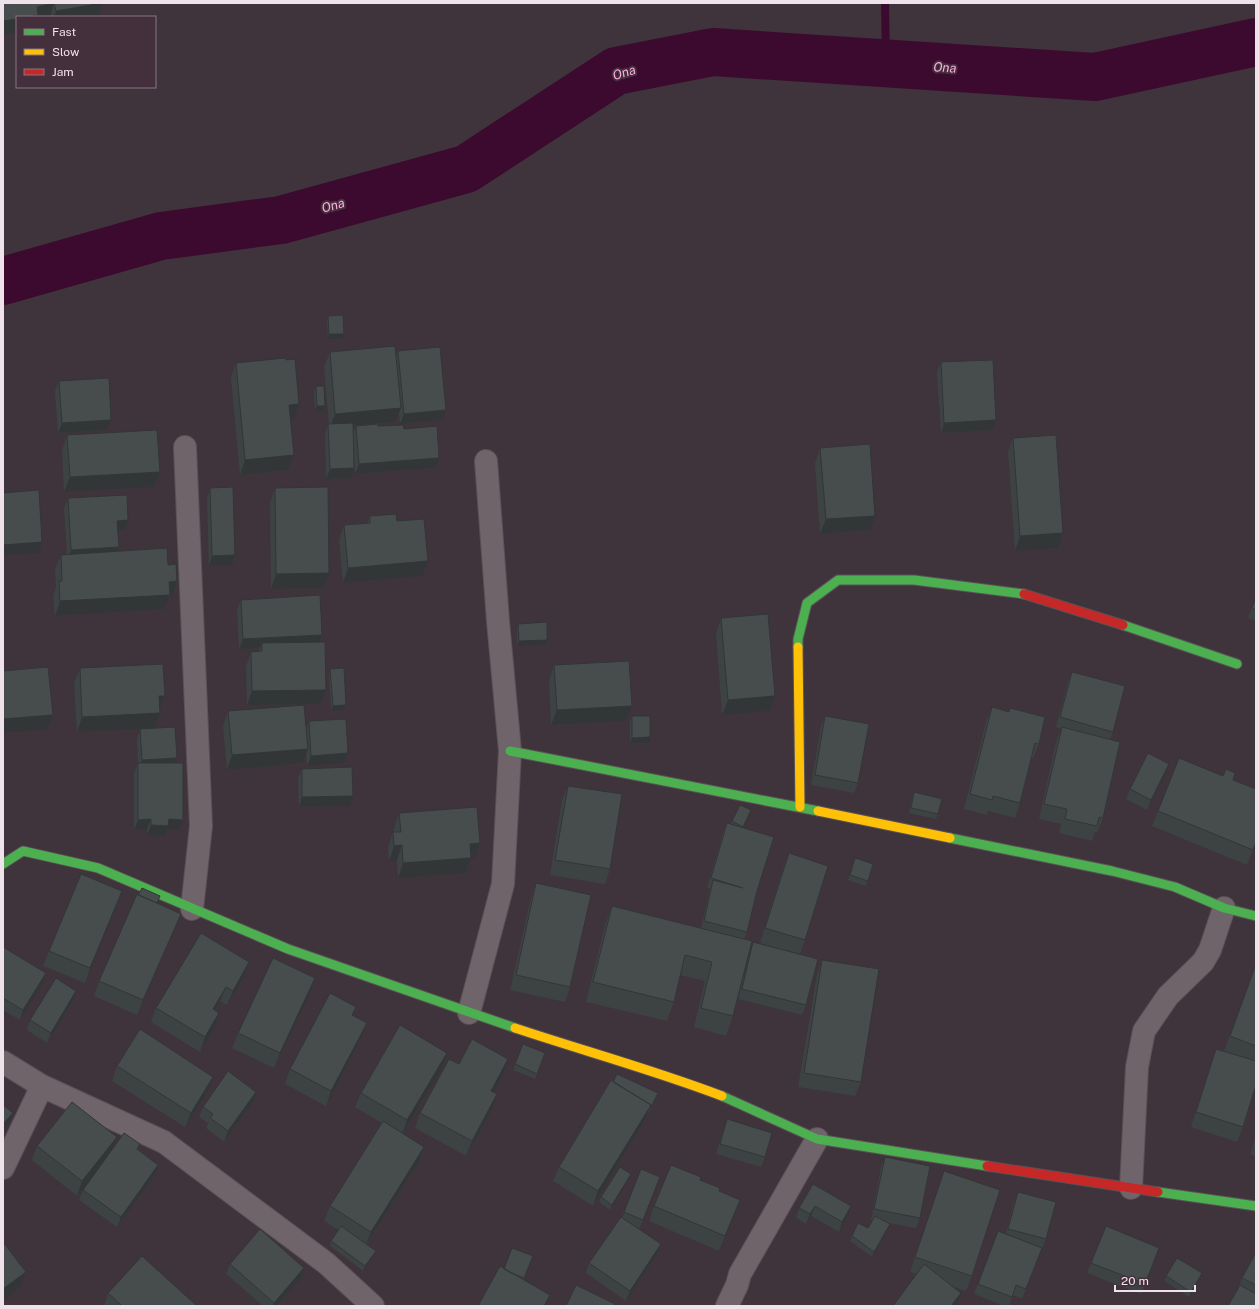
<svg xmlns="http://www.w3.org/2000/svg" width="1259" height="1309" font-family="'Public Sans',sans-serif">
<rect width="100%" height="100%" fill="#3f343b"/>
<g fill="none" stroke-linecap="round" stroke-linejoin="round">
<path stroke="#3d0a2f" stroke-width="8" d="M885,3L886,63"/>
<path stroke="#3d0a2f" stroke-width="48" d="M3,281L161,236L281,220L466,169L616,71L713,52L1095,77L1256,42"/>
<defs>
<path id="street" d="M185,447L201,826L192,909
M469,1013L503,884L510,751L498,621L486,461
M3,1062L42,1086L164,1142L326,1263L373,1306
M3,1168L42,1086
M1131,1188L1137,1067L1144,1031L1168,996L1203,962L1210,950L1224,908
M727,1306L737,1285L740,1274L817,1139"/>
<path id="fast" d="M1123,625L1237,664
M798,647V639L807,603L838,580H914L1024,594
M510,751L818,811
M950,838L1112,871L1175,887L1224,908L1256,916
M3,864L23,851L98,868L288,949L515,1028
M722,1096L817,1139L987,1166
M1158,1192L1256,1206"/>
<path id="slow" d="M798,647L800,807
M818,811L950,838
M515,1028C584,1051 654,1070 722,1096"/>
<path id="jam" d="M1024,594L1123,625
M987,1166L1158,1192"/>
</defs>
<use href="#street" stroke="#5a5156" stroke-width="24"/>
<use href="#fast" stroke="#5a5156" stroke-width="11"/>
<use href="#slow" stroke="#5a5156" stroke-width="11"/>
<use href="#jam" stroke="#5a5156" stroke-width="11"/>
<use href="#street" stroke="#70646b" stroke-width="22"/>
<use href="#fast" stroke="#4caf50" stroke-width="9"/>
<use href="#slow" stroke="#ffc107" stroke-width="9"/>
<use href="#jam" stroke="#c62828" stroke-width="9"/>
</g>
<path fill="#3d4242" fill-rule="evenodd" d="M3,3H103L98,17H17V33L3,35Z
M328,316L344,334L343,339H328L327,321Z
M398,351L442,420L400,424L399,413L395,422L378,424V426L404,429L436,468L355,474L354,461L351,478L326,479L325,434L328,424H329L324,367L330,352L396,356ZM353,426H356L353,433Z
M941,362L996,420L993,430L941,433L937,372Z
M236,363L294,419H290L294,455L288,470L240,475L231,378Z
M59,381L111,420L107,430L58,433L55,391Z
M316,386L325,406L324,411H315L314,391Z
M67,435L160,472L154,487L64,492L62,450Z
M1013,438L1058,548L1015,551L1008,452Z
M820,448L870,530L820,534L815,463Z
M210,488L235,555L232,565L209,566L207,498Z
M275,488L324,588L271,589L270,503Z
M68,498L125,530L118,531L117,551L168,565L177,581L172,596H169L165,609L55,616L53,596L56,587L55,569L61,555L67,554L64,508Z
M370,516L397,521L422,576L343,583L339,540L344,525L367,523Z
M1256,597V621L1248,618Z
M241,600L322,635L320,642V704L247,705L246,666L251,652L259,651L260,648L239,649L237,610Z
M721,618L770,711L722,715L716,633Z
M518,624L547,640L545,645L517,646V629Z
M554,665L632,706L626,721L551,725L549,680Z
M80,668L165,696L160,709V713L155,728L77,732L74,683Z
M330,669L346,705L344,710L331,711L329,674Z
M1072,672L1113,732L1110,739L1103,818L1097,833L1095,832L1092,841L1059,833L1061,824L1039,819L1056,742L1061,729L1056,727L1068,682Z
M992,707L1039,744L1033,758H1032L1020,803L1015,818L988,811L987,815L964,809L986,722Z
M228,711L306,729L309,721L348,753L344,763L307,766L306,753L302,763L227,770L223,726Z
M632,716L649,743H630V721Z
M825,716L858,783L854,793L811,785L821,726Z
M140,729L177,758L175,763L179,830L167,829L165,836L147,835V829L134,830V773L138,763L137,739Z
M1169,764L1166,774L1147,810L1126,799L1130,789Z
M302,769L350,806L299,807L298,779Z
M1233,780L1256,843L1247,865L1152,826L1158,811Z
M568,786L610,869L605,884L550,875L562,800Z
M914,792L938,814L936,819L909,813L912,797Z
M751,810L743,828L757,891L747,932L744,939L733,1016L726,1036L694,1027L705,981L680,975L674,1002L667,1021L586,1002L605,925L612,906L701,928L710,889L707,888L723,833L727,823L731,824L732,821Z
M399,813L480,843L475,858H471L466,873L398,878L397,860L389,861L388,847L393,832H394V828Z
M789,853L805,940L800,954L806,1005L802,1015L738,999L750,952L753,942L778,949L760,943L783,868Z
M855,858L873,864L866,886L848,880Z
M536,883L570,987L565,1002L510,990L531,898Z
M122,891L117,906L85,983L43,966L49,951Z
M157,903L175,928L137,1015L94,996L99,981Z
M3,947L46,973L43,983L20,1020L3,1010Z
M822,960L861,1082L855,1096L798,1087L817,975Z
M249,962L244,977L227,1005L220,1001L215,1010L214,1028L200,1052L151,1022L156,1008Z
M1256,964V1085L1243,1127L1237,1142L1191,1127L1211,1064L1216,1049L1233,1054L1224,1051Z
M315,978L310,993L274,1068L232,1048L238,1033Z
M73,1001L47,1043L27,1030L30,1020Z
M353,1016L367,1023L361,1038L326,1106L285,1084L290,1069Z
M523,1044L545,1053L535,1079L513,1070Z
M447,1053L442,1068L403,1134L424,1147L419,1162L367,1245L376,1251L374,1256L363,1271L330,1246L331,1241L339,1230L324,1221L330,1206L382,1123L355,1107L361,1093Z
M459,1064L503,1074L493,1092L492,1109L466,1156L415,1128L420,1113Z
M117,1066L208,1091L185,1127L112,1081Z
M613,1082L658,1093L649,1112H648L645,1119L593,1206L553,1181L559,1167Z
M256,1092L253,1102L224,1142L206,1128L208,1123L199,1117L203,1107Z
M727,1119L765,1157L761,1167L716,1154Z
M1256,1137V1157L1250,1154Z
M140,1144L138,1150L155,1175L117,1227L79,1200L83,1190L99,1167L77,1196L32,1160L37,1146L112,1150Z
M885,1157L920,1218L916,1228L889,1223L890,1224L888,1229L872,1257L850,1241L852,1236L868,1228L873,1220H871L881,1167Z
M641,1169L660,1177L639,1230L661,1244L657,1254L626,1301L586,1273L589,1263L622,1218Z
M944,1171L972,1276L966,1291L910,1272Z
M629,1179L610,1210L599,1202L601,1197Z
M700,1180L719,1191L740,1200L735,1215L719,1251L649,1221L654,1206Z
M813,1184L851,1206L848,1216L839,1232L811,1216L806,1224L796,1218L799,1208Z
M1018,1192L1046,1239L1022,1299L1013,1295L1009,1306H1004L974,1294L998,1231L1006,1234L1014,1202Z
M1256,1252V1306L1239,1287L1242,1278Z
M533,1256L524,1280L550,1295L546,1306H478L504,1269Z
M1156,1258L1141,1294L1087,1273L1091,1263Z
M230,1264L304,1268L301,1278L276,1306H263L226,1274Z
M1202,1273L1200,1278L1189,1297L1164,1281L1166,1276Z
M108,1293L197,1306H104Z"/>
<path fill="#323636" d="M54,3L50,17H27L37,7Z
M103,3L98,17H54L56,11Z
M17,19V33L3,35V21Z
M329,334H344L343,339H328Z
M299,404L294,419H284L289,405Z
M317,406H325L324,411H315Z
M401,408L395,422L330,428L335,414Z
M446,410L442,420L400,424L404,414Z
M111,420L107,430L58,433L62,423Z
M996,420L993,430L941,433L944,423Z
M294,455L288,470L240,475L245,460Z
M439,458L436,468L355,474L359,464Z
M354,468L351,478L326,479L330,469Z
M160,472L154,487L64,492L70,477Z
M875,516L870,530L820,534L826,519Z
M128,520L125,530L114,531L117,521Z
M1063,533L1058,548L1015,551L1020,536Z
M42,542L39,553L3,555V545Z
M119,547L115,557L67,560L71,550Z
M235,555L232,565L209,566L212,556Z
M428,561L422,576L343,583L348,568Z
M329,573L324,588L271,589L276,574Z
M177,581L172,596H169L165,609L55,616L60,601L169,582Z
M322,635L318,646L262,643L260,648L239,649L243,639Z
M547,640L545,645L517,646L519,641Z
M326,690L320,704L247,705L252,691Z
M159,696H165L159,711Z
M775,696L770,711L722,715L728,700Z
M346,705L344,710L331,711L333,706Z
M632,706L626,721L551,725L557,710Z
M160,713L155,728L77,732L82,717Z
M53,715L47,729L3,733V719Z
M650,737L649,743H630L632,738Z
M308,749L302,763L227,770L232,755Z
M348,753L344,763L307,766L311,756Z
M177,758L173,768L138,770L142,760Z
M1169,764L1166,774L1147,810L1151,800Z
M353,796L350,806L299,807L302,797Z
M151,819L147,829L134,830L138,820Z
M169,819L183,820L179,830L167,829L165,836L147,835L151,825Z
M1256,842V843L1247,865Z
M480,843L475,858H471L466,873L398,878L403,863L470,844Z
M402,845L397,860L389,861L394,846Z
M122,891L117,906L85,983L90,968Z
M181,914L175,928L137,1015L143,1000Z
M249,962L244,977L227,1005L233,991Z
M46,973L43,983L20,1020L23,1010Z
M315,978L310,993L274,1068L280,1053Z
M226,987L220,1001L207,1024L213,1009Z
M76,991L73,1001L47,1043L51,1033Z
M219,1013L214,1028L200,1052L205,1037Z
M367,1023L361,1038L326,1106L331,1091Z
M447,1053L442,1068L402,1135L407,1120Z
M508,1059L503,1074L486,1106L491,1091Z
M213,1077L208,1091L185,1127L191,1113Z
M256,1092L253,1102L224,1142L228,1131Z
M497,1094L492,1109L466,1156L472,1141Z
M651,1105L645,1119L593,1206L598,1191Z
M13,1113L9,1123L3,1130V1124Z
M117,1137L111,1152L77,1196L82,1181Z
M424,1147L419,1162L365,1247L371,1232Z
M158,1165L155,1175L117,1227L121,1217Z
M631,1174L629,1179L610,1210L612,1205Z
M660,1177L657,1187L639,1230L643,1220Z
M740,1200L735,1215L719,1251L725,1236Z
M815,1206L811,1216L806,1224L810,1214Z
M851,1206L848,1216L839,1232L842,1222Z
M890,1224L888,1229L872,1257L874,1252Z
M661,1244L657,1254L626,1301L630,1291Z
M376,1251L374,1256L363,1271L365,1266Z
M304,1268L301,1278L276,1306H273L274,1303Z
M26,1272L20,1287L3,1300V1289Z
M1202,1273L1200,1278L1189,1297L1191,1292Z
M961,1293L956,1306H951Z
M550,1295L546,1306H544Z"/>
<path fill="#474d4d" stroke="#323636" d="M3,3H102L56,11L54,3L37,7L38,15L27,17H17V19L3,21Z
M343,315L344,334H329L328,316Z
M395,346L401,408L335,414L330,352Z
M440,347L446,410L404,414L398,351Z
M285,358L286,360L295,359L299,404L289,405L294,455L245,460L236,363Z
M993,360L996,420L944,423L941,362Z
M109,378L111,420L62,423L59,381Z
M316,386H324L325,406H317Z
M353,423L354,468L330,469L328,424Z
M378,424V426L403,425L404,429L437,426L439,458L359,464L356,426Z
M157,430L160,472L70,477L67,435Z
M1056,435L1063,533L1020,536L1013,438Z
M870,444L875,516L826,519L820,448Z
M233,487L235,555L212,556L210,488Z
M328,487L329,573L276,574L275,488Z
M39,490L42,542L3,545V493Z
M127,495L128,520L117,521L119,547L71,550L68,498Z
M396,514L397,521L424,519L428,561L348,568L344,525L370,523V516Z
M167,548L168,565L176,564L177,581L169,582L170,595L60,601L59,581H62L61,555Z
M320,595L322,635L243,639L241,600Z
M1256,597V610L1252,608Z
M768,614L775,696L728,700L721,618Z
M547,622V640L519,641L518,624Z
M325,642L326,690L252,691L251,652L262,651V643Z
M629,661L632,706L557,710L554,665Z
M163,664L165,696H159L160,713L82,717L80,668Z
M48,667L53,715L3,719V671Z
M344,668L346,705L333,706L330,669Z
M1072,672L1125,686L1113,732L1060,717Z
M304,705L308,749L232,755L228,711Z
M992,707L1009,712L1010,708L1045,717L1039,744L1035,743L1020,803L993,796L992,800L970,794Z
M632,716H650V737L632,738Z
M825,716L869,724L858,783L815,775Z
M346,719L348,753L311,756L309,721Z
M175,727L177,758L142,760L140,729Z
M1062,727L1120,742L1103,818L1099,817L1097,826L1065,819L1067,809L1044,804Z
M1148,753L1169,764L1151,800L1130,789Z
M1179,758L1223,776L1226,769L1235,773L1233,780L1256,789V842L1253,850L1158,811Z
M138,763H183V820L169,819L168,826L151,825V819L138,820Z
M352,767L353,796L302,797V769Z
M568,786L622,794L610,869L555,860Z
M914,792L942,799L938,814L911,808Z
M740,805L751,810L743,827L732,821Z
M477,807L480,843L470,844L471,858L403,863L402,845L394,846L393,832H401L399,813Z
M727,823L774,837L757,891L747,932L704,921L713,880L743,888L711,878Z
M789,853L828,866L805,940L765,928Z
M855,858L873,864L868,881L850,875Z
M81,874L122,891L90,968L49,951Z
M536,883L591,895L570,987L516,975Z
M142,888L160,896L157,903L138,895Z
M137,894L181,914L143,1000L99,981Z
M612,906L752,941L733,1016L701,1008L712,962L685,955L674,1002L593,982Z
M201,933L249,962L233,991L226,987L213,1009L219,1013L205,1037L156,1008Z
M753,942L818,959L806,1005L742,989Z
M3,947L46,973L23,1010L3,998Z
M273,958L315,978L280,1053L238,1033Z
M822,960L879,969L861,1082L804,1073Z
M1256,964V1046L1230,1036Z
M56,978L76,991L51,1033L30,1020Z
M330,993L356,1007L352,1015L367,1023L331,1091L290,1069Z
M400,1025L447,1053L407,1120L361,1093Z
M140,1029L213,1077L191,1113L117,1066Z
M472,1039L508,1059L491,1091L497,1094L472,1141L420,1113L449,1059L459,1064Z
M523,1044L545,1053L537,1074L515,1064Z
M1216,1049L1256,1061V1085L1243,1127L1196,1112Z
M228,1071L256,1092L228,1131L210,1118L213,1114L203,1107Z
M617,1074L658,1093L651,1107H650L651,1105L613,1082Z
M611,1080L651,1105L598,1191L559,1167Z
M72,1102L117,1137L82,1181L37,1146Z
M3,1105L13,1113L3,1124Z
M727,1119L772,1133L765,1157L720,1144Z
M383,1121L424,1147L371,1232L330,1206Z
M124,1133L140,1144L137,1149L158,1165L121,1217L83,1190Z
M885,1157L930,1166L920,1218L874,1209Z
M671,1165L701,1177L700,1180L720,1188L719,1191L740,1200L725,1236L654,1206Z
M620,1167L631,1174L612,1205L601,1197Z
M641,1169L660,1177L643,1220L624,1212Z
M944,1171L1000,1190L972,1276L915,1257Z
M813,1184L851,1206L842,1222L815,1206L810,1214L799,1208Z
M1018,1192L1056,1202L1046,1239L1008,1229Z
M875,1216L890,1224L874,1252L852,1236L858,1223L868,1228Z
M621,1217L661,1244L630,1291L589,1263Z
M341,1226L376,1251L365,1266L331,1241Z
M1106,1226L1159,1248L1145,1284L1091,1263Z
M260,1229L304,1268L274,1303L230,1264Z
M998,1231L1042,1248L1026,1289L1016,1285L1012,1297L978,1284Z
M3,1242L26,1272L3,1289Z
M512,1248L533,1256L524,1278L511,1273L504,1269Z
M1256,1252V1285L1242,1278Z
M142,1256L197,1306H122L108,1293Z
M1177,1258L1202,1273L1191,1292L1166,1276Z
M924,1264L961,1293L951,1306H893Z
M500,1266L550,1295L544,1306H478Z
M576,1285L615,1304L614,1306H566Z
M1240,1285L1256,1294V1306H1228Z"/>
<g text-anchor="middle" stroke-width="4" stroke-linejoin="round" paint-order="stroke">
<g font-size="13" font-style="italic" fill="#ffaae0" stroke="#442f3c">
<text transform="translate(945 67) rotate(4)" y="5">Ona</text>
<text transform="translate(624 72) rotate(-17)" y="5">Ona</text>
<text transform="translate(333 205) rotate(-15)" y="5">Ona</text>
</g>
</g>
<rect width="1259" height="1309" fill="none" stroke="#efe2ea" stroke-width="8"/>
<rect x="16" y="16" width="140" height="72" fill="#442f3c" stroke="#887782"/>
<rect x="24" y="29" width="20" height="6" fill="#4caf50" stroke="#887782"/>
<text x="52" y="36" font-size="12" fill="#efe2ea">Fast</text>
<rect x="24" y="49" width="20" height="6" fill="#ffc107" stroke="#887782"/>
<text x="52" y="56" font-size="12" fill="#efe2ea">Slow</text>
<rect x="24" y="69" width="20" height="6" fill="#c62828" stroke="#887782"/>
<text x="52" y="76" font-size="12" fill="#efe2ea">Jam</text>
<path d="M1115 1285v6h80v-6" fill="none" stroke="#efe2ea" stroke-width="2"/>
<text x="1121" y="1285" font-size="12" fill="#efe2ea" stroke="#442f3c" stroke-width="3" paint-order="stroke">20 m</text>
</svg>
